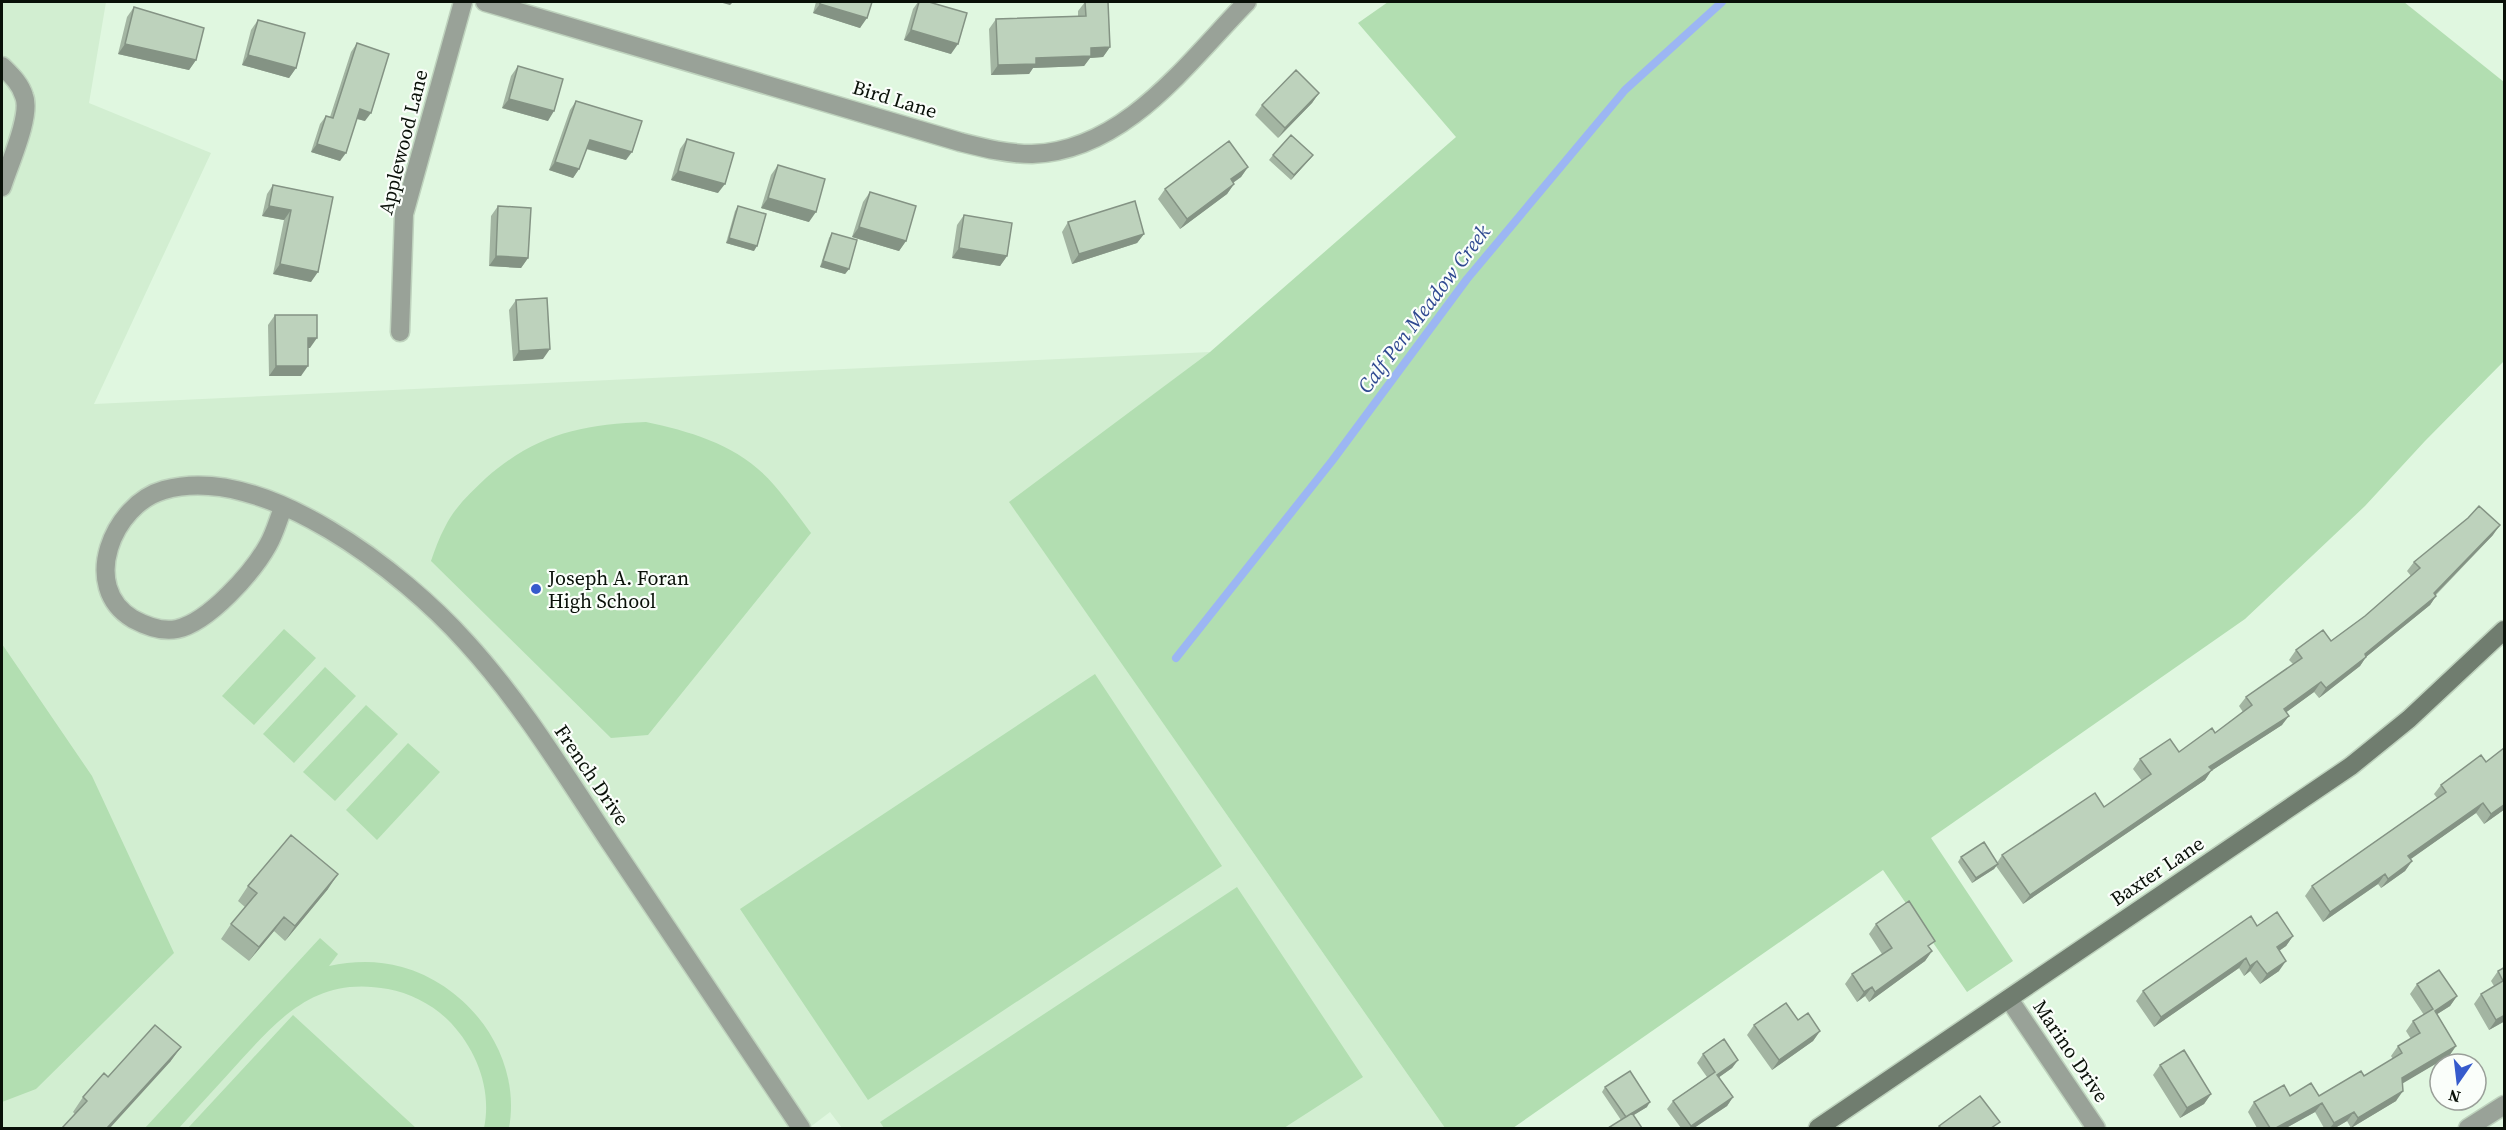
<svg xmlns="http://www.w3.org/2000/svg" width="2506" height="1130" font-family="'Source Serif 4',serif">
<rect width="100%" height="100%" fill="#e0f7e0"/>
<path fill="#d2eed1" d="M2,2H106L89,103L211,153L94,404L1210,352L1010,503L1445,1128H842L830,1112L809,1128H2Z"/>
<path fill="#b2deb1" d="M1388,2H2404L2504,82V361L2425,441L2365,506L2245,619L1931,838L2013,961L1967,992L1883,870L1513,1128H1445L1009,502L1210,352L1456,137L1358,23Z
M646,422C693,432 741,446 774,485C787,500 799,517 811,533L648,735L611,738L431,561C435,549 439,538 445,527C454,508 471,492 486,478C535,435 581,424 646,422Z
M284,629L316,658L254,725L222,696Z
M2,644L92,776L174,953L36,1089L2,1102Z
M325,667L356,696L294,763L263,734Z
M1095,674L1222,866L868,1100L740,909Z
M366,705L398,734L335,801L303,772Z
M408,743L440,772L377,840L346,810Z
M1237,887L1363,1077L1284,1128H884L880,1122Z
M320,938L338,954L329,966C353,961 377,960 402,967C470,986 522,1056 509,1128H484C492,1090 477,1051 451,1023C435,1006 411,993 388,989C318,976 283,1014 240,1061C220,1083 199,1106 179,1128H145Z
M293,1015L416,1128H188Z"/>
<g fill="none" stroke-linecap="round" stroke-linejoin="round">
<path stroke="#9cb6f3" stroke-width="8" d="M1176,658L1332,461L1467,279L1625,90L1722,2"/>
<defs>
<path id="street" d="M485,2L960,142C984,148 1007,154 1032,154C1125,151 1187,63 1247,2
M2,66C11,75 20,83 24,96C32,115 8,167 2,187
M400,332L404,214L463,2
M283,508C278,520 275,533 268,545C253,572 209,622 177,629C163,632 146,626 133,619C79,587 113,504 164,490C264,462 404,573 466,642C521,702 564,773 609,841C673,937 737,1033 801,1128
M2009,999L2096,1128
M2468,1128L2504,1105"/>
<path id="secondary" d="M1818,1128L2351,766L2409,719L2504,630"/>
</defs>
<use href="#street" stroke="#bed2bd" stroke-width="21"/>
<use href="#secondary" stroke="#bed2bd" stroke-width="21"/>
<use href="#street" stroke="#99a298" stroke-width="18"/>
<use href="#secondary" stroke="#707d6f" stroke-width="18"/>
</g>
<path fill="#a3b5a2" d="M816,2H872L860,28L813,13Z
M918,2H929L951,54L904,40L913,9Z
M1085,2L1110,47L1103,57L1090,58L1084,66L1033,68L1029,74L991,75L989,29L996,19L1078,16V11Z
M134,7L196,60L189,70L118,54L127,17Z
M258,20L296,68L289,78L242,65L251,30Z
M357,43L365,121L357,119L340,161L311,152L320,124L326,116L330,117L351,52Z
M518,66L548,121L502,108L511,76Z
M1319,93L1312,103L1278,138L1255,115L1262,105Z
M576,101L626,160L586,149L579,169L573,178L549,170L570,110Z
M687,139L718,193L671,180L680,149Z
M1273,155H1313L1309,160L1291,180L1269,160Z
M778,165L809,222L761,208L771,175Z
M1248,167L1241,177L1233,183L1234,184L1227,194L1180,229L1158,199L1165,189Z
M273,185L333,197L311,282L273,274L284,220L262,216L267,194Z
M870,192L906,241L899,251L852,237L863,202Z
M498,206L528,258L521,268L489,266L491,216Z
M738,206L754,251L726,243L735,211Z
M964,215L1007,256L1000,266L952,258L957,225Z
M1068,222L1144,234L1137,243L1072,264L1062,232Z
M832,233L849,269L845,274L820,267L829,238Z
M516,300L543,359L513,361L509,310Z
M275,315L310,348H308L301,376H269L268,325Z
M2493,535L2436,595V596L2430,605L2366,657L2360,666L2319,698L2314,692L2286,712L2282,725L2211,771L2205,780L2023,904L1996,866L1994,869L1972,883L1958,862L1961,857L1997,863L2002,855L2104,807L2142,781L2133,769L2140,759L2179,752L2215,733L2243,712L2239,706L2246,697L2293,664L2289,660L2296,650L2331,641L2365,616L2411,576L2407,571L2414,562Z
M2504,748L2505,809L2484,824L2476,813L2410,859L2412,861L2405,871L2381,888L2378,884L2323,922L2305,896L2312,886L2437,798L2434,794L2441,785L2486,762Z
M248,886L328,889L285,941L274,931L249,961L221,939L231,924L245,907L238,901Z
M1876,924L1930,949L1932,951L1925,961L1869,1002L1865,996L1857,1002L1845,984L1852,974L1882,954L1869,934Z
M2257,926L2293,936L2286,946L2279,951V971L2260,984L2250,971L2244,976L2239,968L2154,1027L2136,1001L2143,991Z
M2505,967V1021L2489,1030L2474,1004L2481,994L2494,986L2491,981L2498,971Z
M2417,984L2457,996L2450,1006L2437,1014L2456,1046L2449,1056L2402,1083L2396,1101L2351,1128L2347,1121L2335,1128H2324L2315,1112L2286,1128H2257L2248,1112L2254,1102L2290,1096H2319L2364,1076L2393,1059L2391,1056L2398,1046L2411,1039L2406,1031L2413,1021L2424,1015L2410,994Z
M1798,1020L1820,1031L1813,1041L1772,1070L1747,1035L1754,1025Z
M181,1047L170,1062L75,1114L73,1112L83,1097L108,1077Z
M1703,1054L1738,1060L1732,1068L1719,1077L1733,1097L1727,1106L1694,1128H1681L1667,1109L1673,1101L1707,1077L1697,1063Z
M2160,1065L2211,1094L2204,1104L2180,1118L2153,1075Z
M1605,1087L1647,1107L1634,1115L1621,1120L1602,1092Z"/>
<path fill="#849384" d="M719,2H733L730,5Z
M820,4L867,18L860,28L813,13Z
M911,30L958,44L951,54L904,40Z
M125,44L196,60L189,70L118,54Z
M1110,47L1103,57L1090,58L1084,66L1033,68L1029,74L991,75L998,65L1091,48Z
M248,55L296,68L289,78L242,65Z
M1319,93L1312,103L1278,138L1285,128Z
M509,99L554,111L548,121L502,108Z
M360,109L371,113L365,121L354,118Z
M590,140L632,152L626,160L584,148Z
M317,144L346,153L340,161L311,152Z
M1313,155L1309,160L1291,180L1294,175Z
M555,162L579,169L573,178L549,170Z
M1248,167L1241,177L1224,189L1231,179Z
M678,171L725,184L718,193L671,180Z
M1234,184L1227,194L1180,229L1187,219Z
M768,198L816,212L809,222L761,208Z
M269,206L291,210L284,220L262,216Z
M859,227L906,241L899,251L852,237Z
M1144,234L1137,243L1072,264L1079,254Z
M729,238L757,246L754,251L726,243Z
M959,248L1007,256L1000,266L952,258Z
M496,256L528,258L521,268L489,266Z
M823,261L849,269L845,274L820,267Z
M280,264L318,272L311,282L273,274Z
M308,338H317L310,348H301Z
M550,349L543,359L513,361L519,351Z
M276,366H308L301,376H269Z
M2500,525L2493,535L2428,602L2436,596L2430,605L2366,657L2360,666L2319,698L2326,688L2434,593Z
M2321,682L2314,692L2277,719L2284,709Z
M2289,716L2282,725L2211,771L2205,780L2023,904L2030,895L2209,767Z
M2483,803L2476,813L2401,866L2408,856Z
M2505,804V809L2484,824L2491,814Z
M2412,861L2405,871L2381,888L2388,879Z
M1998,864L1994,869L1972,883L1976,878Z
M338,874L328,889L285,941L295,926Z
M2385,874L2378,884L2323,922L2330,912Z
M284,917L274,931L249,961L259,947Z
M2293,936L2286,946L2270,957L2277,947Z
M1932,951L1925,961L1869,1002L1875,992Z
M2246,958L2239,968L2154,1027L2161,1017Z
M2257,961L2250,971L2244,976L2250,966Z
M2286,961L2279,971L2260,984L2267,974Z
M1872,987L1865,996L1857,1002L1864,992Z
M2457,996L2450,1006L2428,1020L2435,1011Z
M2505,1015V1021L2489,1030L2496,1020Z
M1820,1031L1813,1041L1772,1070L1779,1060Z
M2456,1046L2449,1056L2395,1088L2402,1078Z
M181,1047L170,1062L110,1128H107Z
M1738,1060L1732,1068L1711,1083L1717,1075Z
M2403,1091L2396,1101L2351,1128L2358,1118Z
M2211,1094L2204,1104L2180,1118L2187,1108Z
M1733,1097L1727,1106L1694,1128H1689L1691,1126Z
M1650,1102L1647,1107L1622,1122L1626,1117Z
M2322,1103L2315,1112L2286,1128H2276Z
M2354,1112L2347,1121L2335,1128H2330L2334,1123Z"/>
<path fill="#bdd2bc" stroke="#849384" stroke-width="1.5" d="M820,2H872L867,18L820,4Z
M919,2H929L967,13L958,44L911,30Z
M1085,2H1108L1110,47L1091,48V56L1036,58V64L998,65L996,19L1086,16Z
M134,7L204,28L196,60L125,44Z
M258,20L305,33L296,68L248,55Z
M357,43L389,54L371,113L360,109L346,153L317,144L326,116L333,118Z
M518,66L563,79L554,111L509,99Z
M1296,70L1319,93L1285,128L1262,105Z
M576,101L642,121L632,152L590,140L579,169L555,162Z
M1291,135L1313,155L1294,175L1273,155Z
M687,139L734,153L725,184L678,171Z
M1229,141L1248,167L1231,179L1234,184L1187,219L1165,189Z
M778,165L825,179L816,212L768,198Z
M273,185L333,197L318,272L280,264L291,210L269,206Z
M870,192L916,206L906,241L859,227Z
M1135,201L1144,234L1079,254L1068,222Z
M498,206L531,208L528,258L496,256Z
M738,206L766,214L757,246L729,238Z
M964,215L1012,223L1007,256L959,248Z
M832,233L857,240L849,269L823,261Z
M547,298L550,349L519,351L516,300Z
M275,315H317V338H308V366H276Z
M2479,506L2500,525L2434,593L2436,596L2365,654L2366,657L2326,688L2321,682L2284,709L2289,716L2209,767L2212,770L2030,895L2002,855L2095,793L2104,807L2151,774L2140,759L2170,739L2179,752L2212,728L2215,733L2252,705L2246,697L2302,658L2296,650L2323,630L2331,641L2365,616L2420,568L2414,562L2468,518Z
M2504,748L2505,804L2491,814L2483,803L2408,856L2412,861L2388,879L2385,874L2330,912L2312,886L2446,792L2441,785L2481,755L2486,762Z
M291,835L338,874L295,926L284,917L259,947L231,924L257,893L248,886Z
M1984,842L1998,864L1976,878L1961,857Z
M1909,901L1935,941L1928,946L1932,951L1875,992L1872,987L1864,992L1852,974L1892,948L1876,924Z
M2277,912L2293,936L2277,947L2286,961L2267,974L2257,961L2250,966L2246,958L2161,1017L2143,991L2251,916L2257,926Z
M2505,967V1015L2496,1020L2481,994L2503,981L2498,971Z
M2439,970L2457,996L2435,1011L2456,1046L2402,1078L2403,1091L2358,1118L2354,1112L2334,1123L2322,1103L2276,1128H2270L2254,1102L2284,1085L2290,1096L2311,1083L2319,1096L2361,1071L2364,1076L2402,1053L2398,1046L2420,1033L2413,1021L2433,1009L2417,984Z
M1786,1003L1798,1020L1808,1013L1820,1031L1779,1060L1754,1025Z
M155,1025L181,1047L107,1128H62L87,1101L83,1097L104,1073L108,1077Z
M1724,1039L1738,1060L1717,1075L1733,1097L1691,1126L1673,1101L1715,1072L1703,1054Z
M2184,1050L2211,1094L2187,1108L2160,1065Z
M1630,1071L1650,1102L1626,1117L1605,1087Z
M1980,1096L2000,1122L1991,1128H1941L1939,1126Z
M1632,1113L1642,1128H1608Z"/>
<circle fill="#365bcc" stroke="#fafefa" stroke-width="2" cx="536" cy="589" r="6"/>
<g text-anchor="middle" stroke-width="4.5" stroke-linejoin="round" paint-order="stroke">
<g font-size="20" fill="#091008" stroke="#fafefa">
<text transform="translate(895 99) rotate(17)" y="7">Bird Lane</text>
<text transform="translate(403 142) rotate(-76)" y="7">Applewood Lane</text>
<text transform="translate(592 775) rotate(56)" y="7">French Drive</text>
<text transform="translate(2157 871) rotate(-34)" y="7">Baxter Lane</text>
<text transform="translate(2071 1051) rotate(56)" y="7">Marino Drive</text>
</g>
<g font-size="20" fill="#091008" stroke="#fafefa" text-anchor="start">
<text x="548" y="585">Joseph A. Foran<tspan x="548" dy="23">High School</tspan></text>
</g>
<g font-size="21" font-style="italic" fill="#2f4991" stroke="#fafefa">
<text transform="translate(1424 309) rotate(-53)" y="7">Calf Pen Meadow Creek</text>
</g>
</g>
<rect width="2506" height="1130" fill="none" stroke="#091008" stroke-width="6"/>
<g transform="translate(2458 1082) rotate(194)"><circle r="28" fill="#fafefa" stroke="#9a9f99" stroke-width="1.5"/>
<path d="M0-4.5L10 22L0 15L-10 22Z" fill="#365bcc"/>
<text y="-9" font-size="16" font-weight="bold" text-anchor="middle" fill="#091008">N</text>
</g>
</svg>
